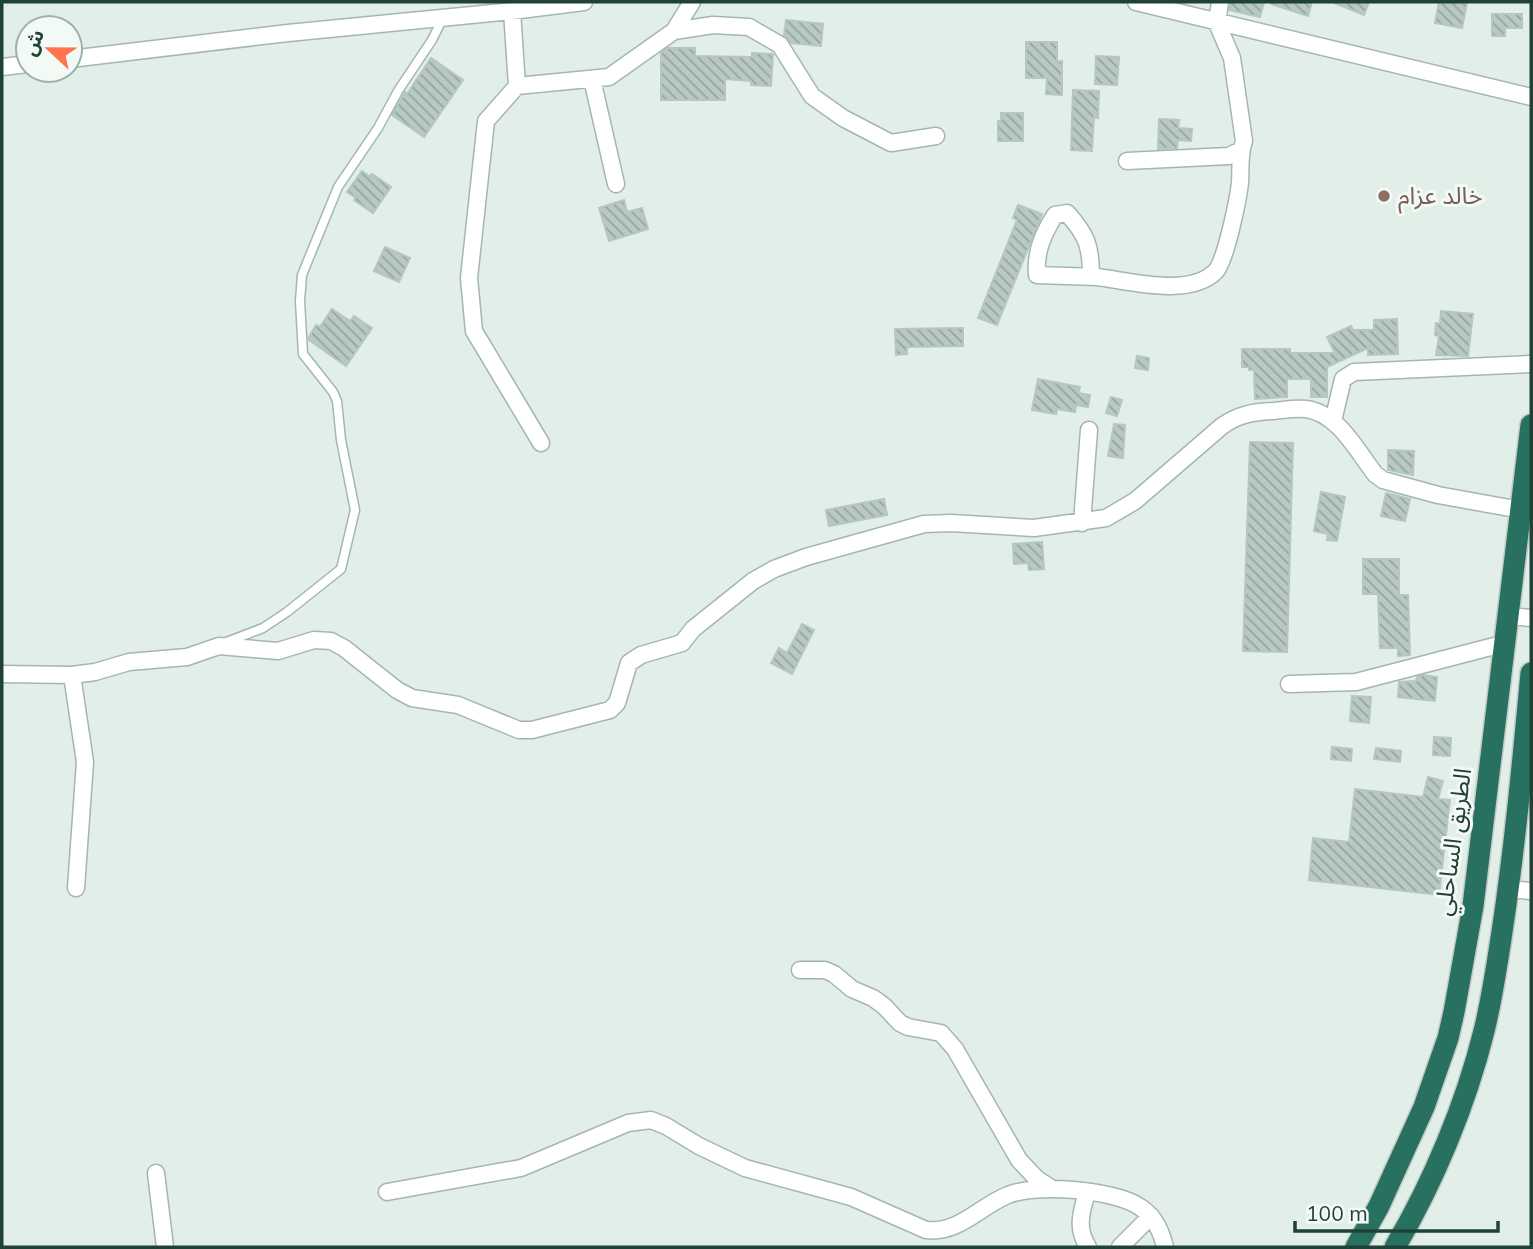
<svg xmlns="http://www.w3.org/2000/svg" width="1533" height="1249" font-family="Mulish,'Noto Sans Arabic',sans-serif">
<defs>
<pattern id="building-back-hatch" width="6" height="6" patternUnits="userSpaceOnUse" patternTransform="scale(1.75)"><rect width="6" height="6" fill="#b7c9c1"/><path d="M-1 5l2 2M0 0l6 6M5-1l2 2" fill="none" stroke="#94a59e"/></pattern>
</defs>
<rect width="100%" height="100%" fill="#e2eee8"/>
<path fill="url(#building-back-hatch)" stroke="#b3c8bf" stroke-width="2" d="M1230,2H1264L1260,17L1229,10Z
M1271,2H1312L1308,16L1271,4Z
M1332,2H1369L1364,15Z
M1439,2L1467,3L1462,28L1435,23Z
M1492,14H1522V28H1505V36H1492Z
M786,20L823,24L821,46L791,43L784,35Z
M1026,42H1057V62L1062,61V95L1046,94L1047,78H1026Z
M668,48H695V56L752,57V53L773,54L771,86L751,85V81L725,79V100H661V53Z
M1096,56L1119,57L1117,85L1095,84Z
M431,58L463,80L424,137L392,115L405,92L407,94Z
M1073,90L1099,91L1098,118L1094,117L1092,151L1071,150Z
M1001,113H1023V141H998V121H1001Z
M1159,119L1179,120L1178,128L1192,129L1191,141L1178,140L1177,148L1158,149Z
M362,171L370,177L372,174L391,187L373,213L354,200L356,198L347,192Z
M624,200L627,212L642,208L648,229L609,241L599,208Z
M1018,205L1042,214L997,325L978,318L1017,220L1013,218Z
M385,247L410,258L399,282L374,271Z
M332,309L350,321L354,316L372,328L346,366L309,340V337L316,325L320,327Z
M1441,311L1473,314L1468,356L1436,355L1439,336L1435,335L1436,323L1440,324Z
M1397,319L1398,354L1368,355V348L1327,367V397H1311V379H1287V397L1255,399L1254,370H1249V367H1242V349H1290V353H1335L1327,337L1351,326L1353,330H1374V320Z
M963,328V346L907,347V354L896,355L895,329Z
M1137,356L1149,358L1148,370L1135,368Z
M1038,379L1080,387L1078,393L1090,395L1088,407L1076,405L1075,412L1057,409L1056,414L1032,410Z
M1111,397L1122,400L1117,416L1106,413Z
M1114,424L1125,425L1123,458L1108,456Z
M1250,442L1293,443L1287,652L1243,651Z
M1388,450L1414,451L1413,475L1388,470Z
M1321,492L1345,497L1337,541L1327,540L1328,534L1314,531Z
M1386,493L1410,499L1405,521L1381,516Z
M884,499L887,515L829,526L826,510Z
M1042,542L1044,569L1029,570L1028,563L1014,564L1013,544Z
M1363,559H1399V595H1408L1410,655L1398,656V648H1380L1378,594H1363Z
M802,624L814,630L792,674L771,663L779,648L787,653Z
M1423,675L1437,677L1435,701L1398,697L1399,682L1416,681L1417,677Z
M1352,696L1371,697L1369,723L1350,721Z
M1434,737L1451,738L1450,756L1433,755Z
M1332,747L1352,749L1351,761L1331,759Z
M1376,748L1401,751L1400,762L1374,759Z
M1428,777L1443,781L1438,799L1450,800L1439,895L1309,880L1313,838L1349,842L1355,789L1423,797Z"/>
<g fill="none" stroke-linecap="round" stroke-linejoin="round">
<defs>
<path id="lane" d="M224,643L263,628L287,612L341,569L355,510L341,440L337,401L333,392L303,354L300,301L302,275L338,187L378,128L398,91L432,40L443,18"/>
<path id="street" d="M1136,2L1531,97
M512,11L517,86
M674,31L713,25L749,27L780,45L812,96L843,118L891,143L936,136
M70,59L288,33L512,11L584,2
M2,67L28,64
M592,79L616,184
M1127,161L1229,156L1241,150
M1097,277L1037,275C1035,252 1043,234 1055,215L1067,213C1087,235 1091,247 1091,276L1097,277C1130,281 1190,298 1216,271C1226,259 1238,200 1240,183C1241,168 1239,155 1244,141L1232,58L1217,23L1220,2
M1333,421L1343,379L1354,372L1531,364
M541,443L474,331L469,278L486,121L517,86L609,77L674,31L692,2
M1082,523L1089,430
M1509,616L1531,618
M2,674L72,675L95,672L129,662L187,657L219,646L278,651L314,640L331,641L344,648L397,690L412,698L458,705L519,730H532L610,710L617,703L629,663L641,655L682,643L693,629L753,581L774,569L806,557L924,524L951,523L1034,528L1106,518L1135,501L1222,426C1239,414 1253,412 1273,411C1284,410 1295,408 1306,409C1338,413 1357,451 1375,474L1383,480L1438,495L1521,510
M72,675L85,762L76,888
M1289,684L1356,682L1506,643
M1508,889L1531,891
M800,970H825L834,974L852,989L873,998L884,1006L900,1023L908,1027L941,1033L955,1049L1019,1160L1037,1179L1051,1188
M156,1173L165,1247
M387,1192L521,1168L628,1123L651,1120L666,1126L699,1146L745,1168L851,1197L926,1230C959,1234 980,1206 1008,1195C1036,1183 1116,1190 1140,1207C1155,1217 1161,1231 1165,1247
M1087,1192C1081,1213 1076,1228 1088,1247
M1120,1247L1151,1216"/>
<path id="highway" d="M1356,1247L1379,1206L1424,1107L1448,1038L1454,1012L1473,906L1531,425
M1395,1247C1433,1183 1466,1104 1484,1031C1492,999 1497,965 1502,932C1515,846 1523,759 1531,673"/>
</defs>
<use href="#lane" stroke="#a4b7af" stroke-width="11"/>
<use href="#street" stroke="#a4b7af" stroke-width="19"/>
<use href="#highway" stroke="#c1cac7" stroke-width="24"/>
<use href="#lane" stroke="#fff" stroke-width="8"/>
<use href="#street" stroke="#fff" stroke-width="16"/>
<use href="#highway" stroke="#28705f" stroke-width="21"/>
</g>
<circle fill="#8d6e63" stroke="#f3faf6" stroke-width="2.5" cx="1384" cy="196" r="7"/>
<g text-anchor="middle" stroke-width="6" stroke-linejoin="round" paint-order="stroke">
<g font-size="24" fill="#785e54" stroke="#f3faf6" text-anchor="start">
<text x="1398" y="204">خالد عزام</text>
</g>
<g font-size="24" fill="#204137" stroke="#f3faf6">
<text transform="translate(1453 842) rotate(-82)" y="8">الطريق الساحلي</text>
</g>
</g>
<rect width="1533" height="1249" fill="none" stroke="#204137" stroke-width="7"/>
<g transform="translate(49 49) rotate(292)"><circle r="33" fill="#f3faf6" stroke="#9fb0aa" stroke-width="2"/>
<path d="M0-5L12 26L0 18L-12 26Z" fill="#ff744e"/>
<text y="-10" font-size="19" font-weight="bold" text-anchor="middle" fill="#204137">ش</text>
</g>
<path d="M1295 1221v10h203v-10" fill="none" stroke="#204137" stroke-width="3.5"/>
<text x="1306" y="1221" font-size="21" fill="#204137" stroke="#f3faf6" stroke-width="5" paint-order="stroke">100 m</text>
</svg>
